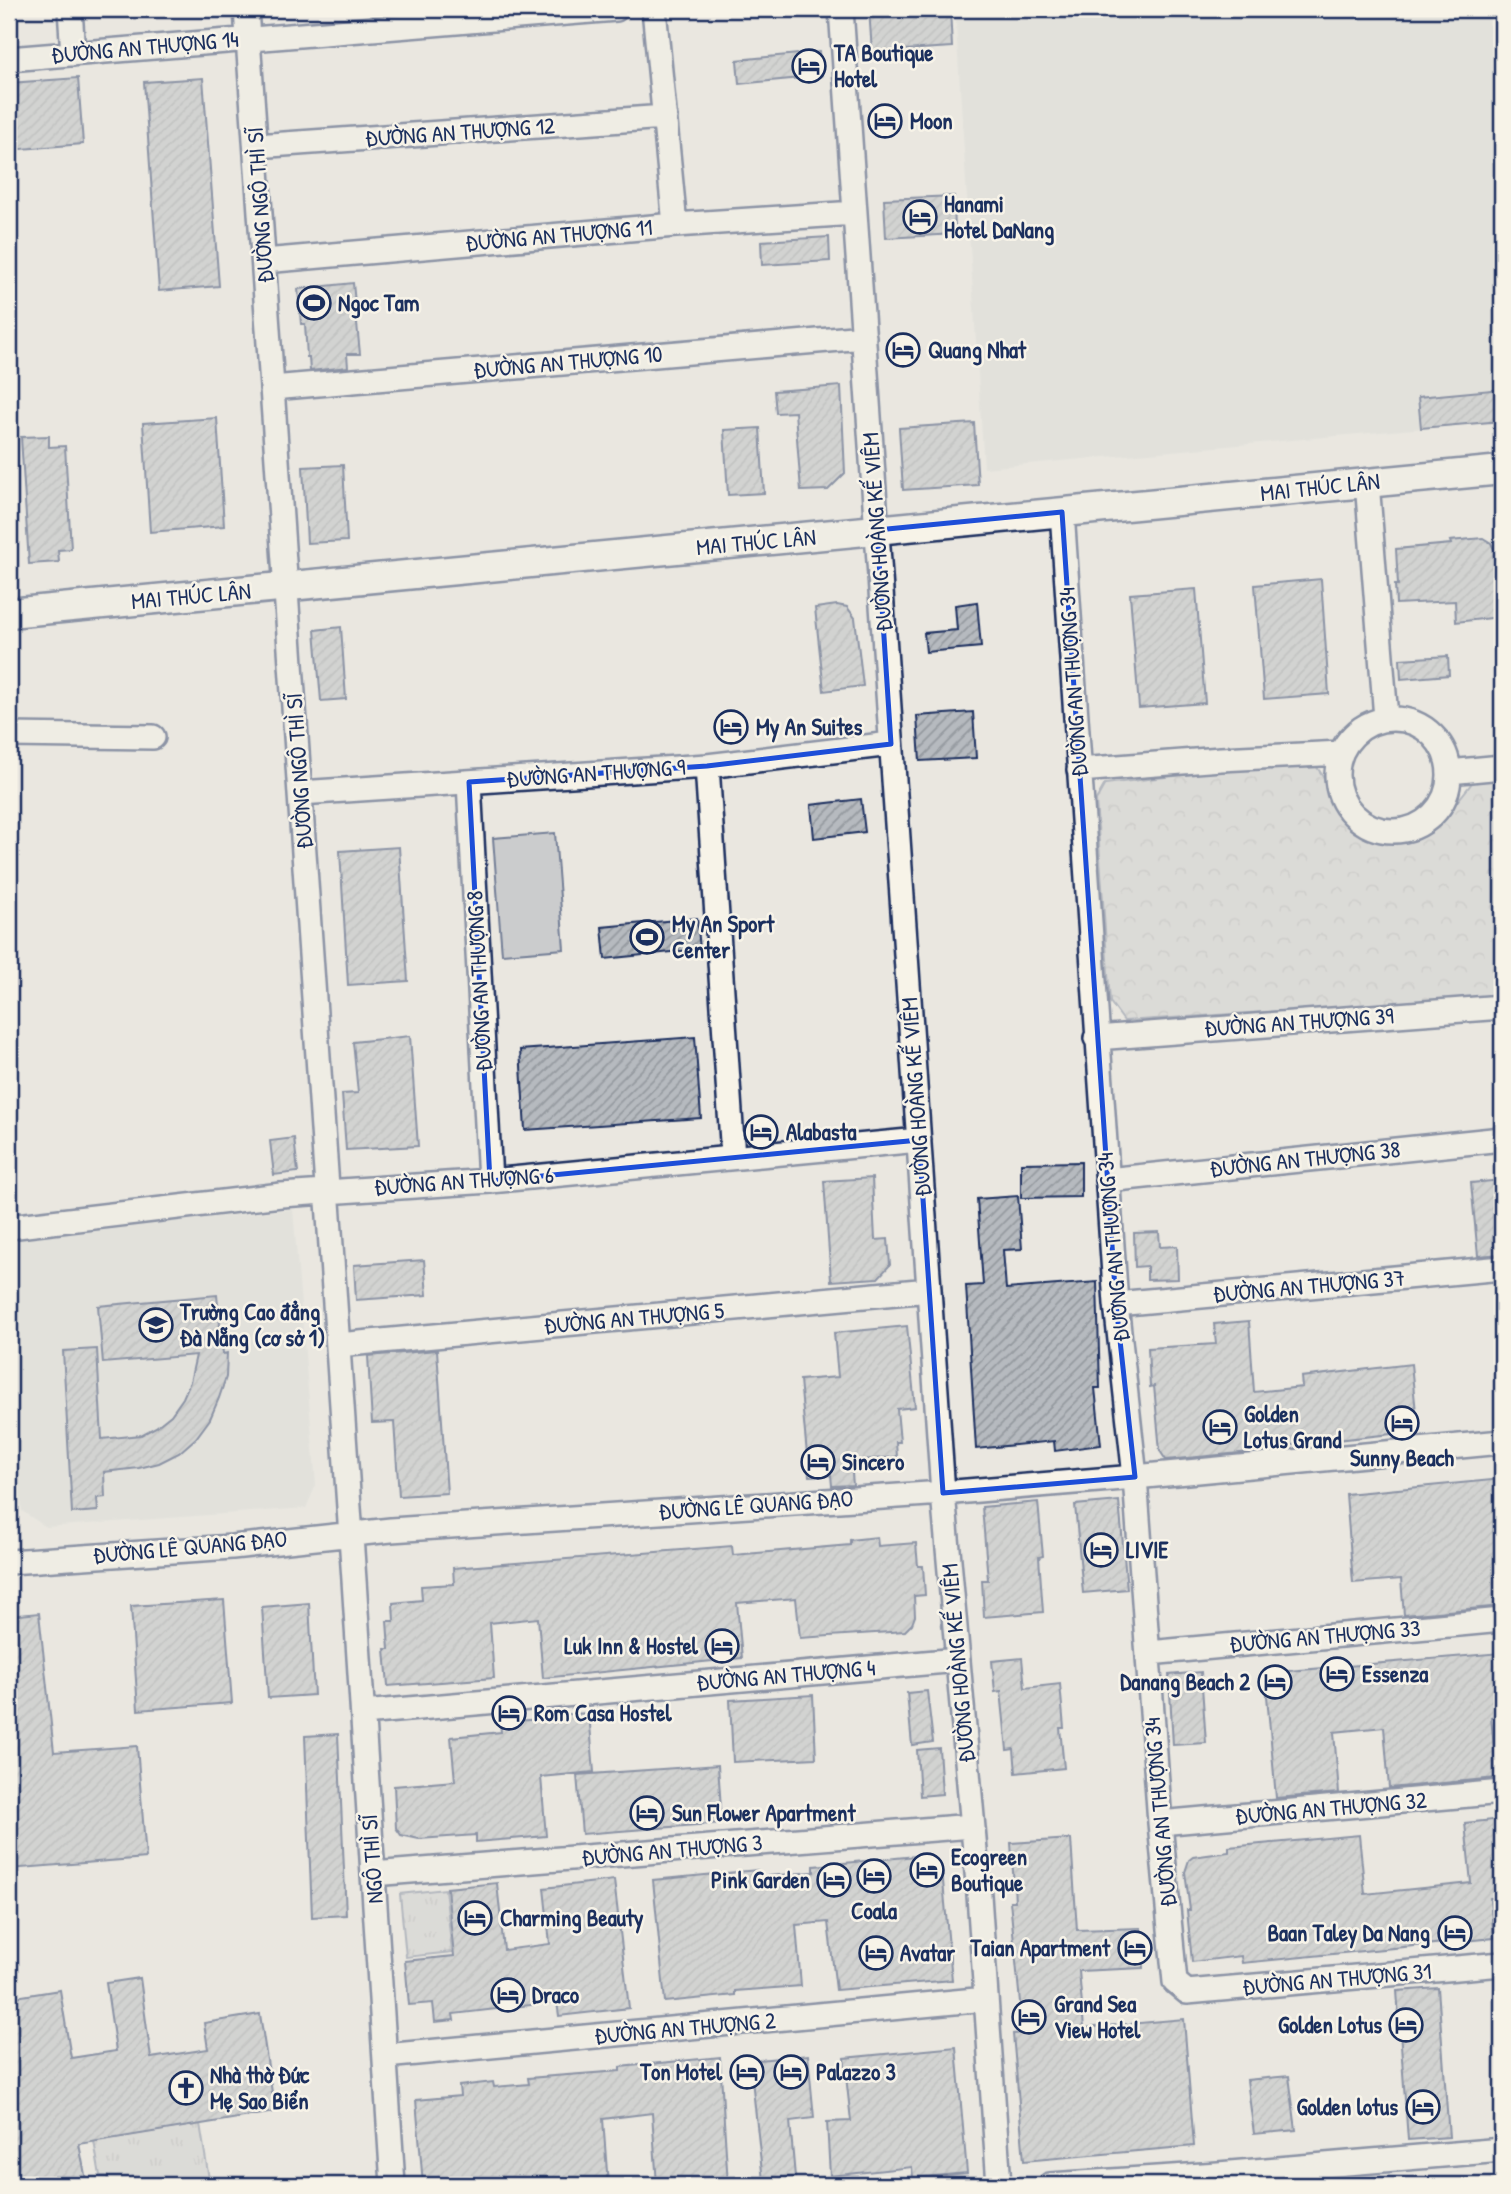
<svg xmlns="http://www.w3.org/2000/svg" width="1511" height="2194" font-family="'Patrick Hand',sans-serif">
<defs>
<pattern id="grass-tufts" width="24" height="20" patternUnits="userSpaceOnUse" patternTransform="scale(1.75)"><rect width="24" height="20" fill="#cbcccd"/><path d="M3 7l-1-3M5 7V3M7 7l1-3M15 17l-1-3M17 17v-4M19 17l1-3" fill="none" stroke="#aeb0b2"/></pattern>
<pattern id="park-crowns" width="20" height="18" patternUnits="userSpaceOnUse" patternTransform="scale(1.75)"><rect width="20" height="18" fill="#cbcccd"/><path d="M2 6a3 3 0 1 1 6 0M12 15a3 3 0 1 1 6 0" fill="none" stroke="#aeb0b2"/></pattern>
<pattern id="building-hatch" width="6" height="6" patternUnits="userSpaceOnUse" patternTransform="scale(1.75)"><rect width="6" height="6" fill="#b6babf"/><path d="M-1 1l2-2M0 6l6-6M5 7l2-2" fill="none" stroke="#93989e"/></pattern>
</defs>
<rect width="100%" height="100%" fill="#eae7e0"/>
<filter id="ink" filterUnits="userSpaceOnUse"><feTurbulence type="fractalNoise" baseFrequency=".0143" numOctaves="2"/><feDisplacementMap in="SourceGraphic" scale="14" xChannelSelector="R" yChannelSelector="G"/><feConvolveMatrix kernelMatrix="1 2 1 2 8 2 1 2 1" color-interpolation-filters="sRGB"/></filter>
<g filter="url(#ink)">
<path fill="#dadad6" d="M955,9H1488L1502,209V421L984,468Z
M293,1209L316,1485L306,1508L46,1527L22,1511L9,1410V1240L17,1237Z"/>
<path fill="url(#grass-tufts)" stroke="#737e96" stroke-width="2" d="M445,1889L452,1952L406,1957L400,1894Z
M200,2124L210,2185H142L141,2181L109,2185L107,2176H100L94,2141Z"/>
<path fill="url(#park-crowns)" stroke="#737e96" stroke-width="2" d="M1312,760L1327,782L1335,811L1353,830L1385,841L1417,840L1437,827L1472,783L1502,778V997L1124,1021L1110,1002L1096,800L1105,784Z"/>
<path fill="#cbcccd" stroke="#737e96" stroke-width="2" d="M555,833L564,949L502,954L493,838Z"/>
<path fill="url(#building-hatch)" stroke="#1b2f5e" stroke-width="2" d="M869,9H950L952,47L872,52Z
M819,52L822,76L739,84L737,60Z
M78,78L83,144L9,150V83Z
M203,78L219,286L159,291L144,82Z
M954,196L955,234L886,238L884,199Z
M829,237L830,261L762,265L761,241Z
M353,283L360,354H347L348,367L310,371L309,357H307L305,324H301L298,289Z
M841,386L845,473L828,490L801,491L795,412L776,413L774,391Z
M1502,389V421L1421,428L1418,397Z
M217,418L224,526L150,532L143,423Z
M974,423L978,485L903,490L899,428Z
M760,428L764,493L728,495L724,430Z
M49,436V447L65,446L71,549L58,550L59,562L29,564L21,437Z
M343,465L347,541L307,543L303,467Z
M1483,538L1491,543L1496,553L1500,617L1456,622L1455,601L1396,604L1395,585H1398L1396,549L1451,544L1450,541Z
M1321,579L1329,694L1264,699L1255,585Z
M1196,589L1205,703L1139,708L1130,594Z
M977,602L981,647L926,652L924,633L957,630L955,605Z
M837,605L847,607L855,618L863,686L824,691L815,608Z
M341,627L346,699L321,701L315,630Z
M1448,656L1449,675L1401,679L1400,659Z
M973,712L976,758L920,761L917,716Z
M861,799L865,832L814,838L811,805Z
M399,847L408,981L348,985L340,851Z
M697,918L700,949L605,959L602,927Z
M410,1036L418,1146L346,1150L342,1094L358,1093L353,1042Z
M695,1037L701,1118L525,1130L520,1050Z
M294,1138L298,1172L274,1175L270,1141Z
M1081,1162V1197L1021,1198V1163Z
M872,1178L875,1240L888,1239L890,1265L878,1278L831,1281L824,1181Z
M1502,1180V1254L1478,1256L1471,1183Z
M1018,1196L1022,1249L1003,1250L1006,1289L1097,1282L1100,1388H1095L1101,1445L1055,1451L1054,1441L976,1449L966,1286L983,1285L977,1199Z
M1159,1232L1160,1247L1177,1246L1178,1279L1147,1280V1266L1135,1267L1134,1233Z
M424,1260L427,1295L356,1300L354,1265Z
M217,1295L223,1354L227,1353L226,1377L219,1398L210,1419L196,1438L179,1453L159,1463L139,1468L104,1472L105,1497L97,1498L98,1511L72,1513L63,1351L97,1349L102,1439L141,1435L156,1427L171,1415L183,1398L190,1382L196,1355L103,1363L98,1306Z
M1249,1321L1254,1392L1302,1387L1301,1377L1411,1364L1418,1431L1283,1446V1449L1166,1460L1160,1451L1154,1386L1150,1387L1148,1348L1216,1344L1214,1324Z
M907,1326L915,1407L897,1409L900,1442H896L897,1457L851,1461L853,1485L832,1486L831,1475L809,1476L800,1380L838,1377L834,1333Z
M437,1350L447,1493L399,1496L394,1422L372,1423L368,1356Z
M1502,1479V1606L1404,1615L1401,1579L1353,1583L1346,1494Z
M1119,1501L1127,1589L1083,1593L1075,1505Z
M1038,1502L1043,1556L1039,1557L1043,1612L984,1617L982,1580H988L982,1507Z
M877,1537L878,1546L916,1543L918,1566H923L925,1595L914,1596L915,1616L912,1624L905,1631L800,1638L796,1598L737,1603L742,1658L543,1678L538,1618L490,1623L494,1678L388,1686L385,1649H389L387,1621H394L393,1603L422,1600L421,1586L454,1584L453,1568L732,1546L733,1555L850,1545V1540Z
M224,1600L232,1703L138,1710L131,1606Z
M309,1603L314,1695L268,1698L262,1607Z
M39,1613L54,1752L137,1746L146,1858L9,1869V1756H14L9,1700V1616Z
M1501,1653L1502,1716L1491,1717L1497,1778L1389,1788L1384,1727L1334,1732L1339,1793L1276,1798L1265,1673Z
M1022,1658L1025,1688L1060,1684L1064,1728H1060L1064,1768L1016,1773L1014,1749L1007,1750L1001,1691L995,1692L992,1661Z
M1201,1672L1206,1743L1173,1745L1169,1675Z
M927,1691L933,1742L912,1745L907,1693Z
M813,1695L816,1758L733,1762L730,1700Z
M589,1713L594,1772L541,1777L546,1836L476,1842V1835L419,1839L401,1835L396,1828L394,1786L455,1781L451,1737L501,1732L500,1722L556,1718L555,1715Z
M338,1734L346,1915L312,1917L305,1736Z
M939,1748L942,1794L920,1796L917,1750Z
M718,1765L722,1823L582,1834L577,1775Z
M1502,1819V1898H1490L1494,1938L1242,1963L1241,1956L1192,1962L1187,1910H1190L1185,1872L1189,1860L1193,1857L1229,1852V1847L1359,1835L1365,1894L1471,1883L1465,1823Z
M1071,1839L1077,1930L1141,1928L1143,1968L1079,1971L1084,2028L1184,2019L1194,2146L1024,2161L1013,2034L1023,2033L1010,1901H1015L1011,1843Z
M926,1855L936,1862L942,1870L952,1980L836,1990L828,1922L796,1925L801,1986L735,1991V1995L665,2002L653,1880L757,1870V1877L814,1872V1866Z
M614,1880L629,2008L559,2016L557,2002L453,2014L454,2020L435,2022L433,2003L409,2005L405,1961L454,1956L447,1888L497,1883L504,1950L550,1944L544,1888Z
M140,1978L151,2058L208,2049L204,2023L260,2014L275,2112L79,2144L87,2185H9V1998L60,1990L71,2058L116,2051L106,1983Z
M1438,1988L1449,2137L1408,2140L1397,1991Z
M956,2047L967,2173L913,2178L912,2167L830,2176L827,2122L851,2121L844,2058Z
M808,2055L814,2118L790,2121L795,2177L763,2181L750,2061Z
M720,2057L728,2185H657L652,2113L603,2119L608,2185H423L416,2100L460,2096L459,2086L493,2082L494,2087L529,2084L528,2078L620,2071V2067Z
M1289,2076L1296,2130L1254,2134L1247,2080Z"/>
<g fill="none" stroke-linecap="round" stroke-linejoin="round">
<defs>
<path id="minor" d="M70,9L73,54
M246,9L354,1580L393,2185
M654,9L675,225
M841,9L943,1493L979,1895L999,2185
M9,59L616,9
M256,146L665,117
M264,261L675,225L855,213
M272,388L864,337
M1367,482L1386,718
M1062,512L1116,1304L1135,1477L1160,1823L1175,1982L1187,1992L1502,1964
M1337 775a56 56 0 1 1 112 0a56 56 0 1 1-112 0Z
M9,735L153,737
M707,766L733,1157
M1079,770L1221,759L1341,753
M1449,772L1502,767
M469,782L490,1181
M300,793L707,766L891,744
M1096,1038L1502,1007
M1107,1180L1502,1139
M9,1227L281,1195L490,1181L919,1140
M1116,1304L1502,1268
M338,1345L929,1290
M9,1562L232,1547L391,1530L943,1493L1135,1477L1502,1442
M1149,1653L1502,1620
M363,1713L958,1660
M1160,1823L1502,1792
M373,1874L972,1826
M385,2056L986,1999
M1050,2185L1218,2174L1502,2150"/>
<path id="tertiary" d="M9,613L1502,470"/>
</defs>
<use href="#minor" stroke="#1b2f5e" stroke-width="28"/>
<use href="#tertiary" stroke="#1b2f5e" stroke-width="33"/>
<use href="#minor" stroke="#f7f3e8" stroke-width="23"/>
<use href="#tertiary" stroke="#f7f3e8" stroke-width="28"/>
</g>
</g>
<path d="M0 0H1511V2194H0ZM1062,512L1116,1304L1135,1477L943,1493L919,1140L490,1181L469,782L707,766L891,744L877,530Z" fill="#eae7e0" fill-opacity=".55" fill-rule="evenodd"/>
<path fill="none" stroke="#1d4ed8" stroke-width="5" stroke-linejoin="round" d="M1062,512L1116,1304L1135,1477L943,1493L919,1140L490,1181L469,782L707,766L891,744L877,530Z"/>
<defs>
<symbol id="hotel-ring" viewBox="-11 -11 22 22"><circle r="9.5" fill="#f7f3e8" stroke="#1b2f5e" stroke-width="1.5"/><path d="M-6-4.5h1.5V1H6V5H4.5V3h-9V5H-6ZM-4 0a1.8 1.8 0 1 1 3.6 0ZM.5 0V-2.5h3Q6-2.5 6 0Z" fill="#1b2f5e"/></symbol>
<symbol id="stadium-ring" viewBox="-11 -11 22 22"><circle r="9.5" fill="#f7f3e8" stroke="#1b2f5e" stroke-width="1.5"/><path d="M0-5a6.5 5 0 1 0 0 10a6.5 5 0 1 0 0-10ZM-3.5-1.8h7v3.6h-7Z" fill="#1b2f5e"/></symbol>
<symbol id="university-ring" viewBox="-11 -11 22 22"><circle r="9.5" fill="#f7f3e8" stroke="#1b2f5e" stroke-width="1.5"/><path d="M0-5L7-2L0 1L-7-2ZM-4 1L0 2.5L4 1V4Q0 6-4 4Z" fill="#1b2f5e"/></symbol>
<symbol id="church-ring" viewBox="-11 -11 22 22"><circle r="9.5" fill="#f7f3e8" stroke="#1b2f5e" stroke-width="1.5"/><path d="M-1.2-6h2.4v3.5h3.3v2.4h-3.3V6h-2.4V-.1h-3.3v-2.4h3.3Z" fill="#1b2f5e"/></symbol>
</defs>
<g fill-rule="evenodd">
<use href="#hotel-ring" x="790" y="47" width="38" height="38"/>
<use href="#hotel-ring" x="866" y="102" width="38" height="38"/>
<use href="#hotel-ring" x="901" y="198" width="38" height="38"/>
<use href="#stadium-ring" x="295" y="284" width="38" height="38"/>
<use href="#hotel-ring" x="884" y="331" width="38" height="38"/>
<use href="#hotel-ring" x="712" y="708" width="38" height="38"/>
<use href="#stadium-ring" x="628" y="918" width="38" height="38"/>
<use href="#hotel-ring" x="742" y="1113" width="38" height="38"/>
<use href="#university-ring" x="137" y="1306" width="38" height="38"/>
<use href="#hotel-ring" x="1383" y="1404" width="38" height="38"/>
<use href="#hotel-ring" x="1201" y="1408" width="38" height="38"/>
<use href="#hotel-ring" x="799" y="1443" width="38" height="38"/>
<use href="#hotel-ring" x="1082" y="1531" width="38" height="38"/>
<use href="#hotel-ring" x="703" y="1627" width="38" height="38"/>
<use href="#hotel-ring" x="1318" y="1655" width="38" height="38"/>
<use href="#hotel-ring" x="1256" y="1663" width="38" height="38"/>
<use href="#hotel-ring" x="490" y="1694" width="38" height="38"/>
<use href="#hotel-ring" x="628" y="1794" width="38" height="38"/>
<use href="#hotel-ring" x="908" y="1851" width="38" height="38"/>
<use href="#hotel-ring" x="855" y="1857" width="38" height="38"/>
<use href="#hotel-ring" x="815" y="1861" width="38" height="38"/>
<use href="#hotel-ring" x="456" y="1899" width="38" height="38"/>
<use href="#hotel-ring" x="1436" y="1914" width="38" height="38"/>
<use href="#hotel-ring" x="1116" y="1929" width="38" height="38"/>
<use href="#hotel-ring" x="857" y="1934" width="38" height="38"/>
<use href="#hotel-ring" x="489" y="1976" width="38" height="38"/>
<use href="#hotel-ring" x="1010" y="1998" width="38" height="38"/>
<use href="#hotel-ring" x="1387" y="2006" width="38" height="38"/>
<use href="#hotel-ring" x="728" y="2053" width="38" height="38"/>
<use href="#hotel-ring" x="772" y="2053" width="38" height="38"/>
<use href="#church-ring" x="167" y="2069" width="38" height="38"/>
<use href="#hotel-ring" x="1404" y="2088" width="38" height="38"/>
</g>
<g text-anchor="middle" stroke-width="5" stroke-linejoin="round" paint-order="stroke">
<g font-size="23" fill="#1b2f5e" stroke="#f7f3e8">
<text transform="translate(145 47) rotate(-5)" y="8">ĐƯỜNG AN THƯỢNG 14</text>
<text transform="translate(460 132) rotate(-4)" y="8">ĐƯỜNG AN THƯỢNG 12</text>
<text transform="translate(260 205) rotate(-94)" y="8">ĐƯỜNG NGÔ THÌ SĨ</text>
<text transform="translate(559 235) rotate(-5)" y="8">ĐƯỜNG AN THƯỢNG 11</text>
<text transform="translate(568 362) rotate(-5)" y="8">ĐƯỜNG AN THƯỢNG 10</text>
<text transform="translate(1320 487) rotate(-6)" y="8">MAI THÚC LÂN</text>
<text transform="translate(877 532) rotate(-94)" y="8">ĐƯỜNG HOÀNG KẾ VIÊM</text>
<text transform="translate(756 542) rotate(-5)" y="8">MAI THÚC LÂN</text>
<text transform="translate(191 596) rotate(-5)" y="8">MAI THÚC LÂN</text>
<text transform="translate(1073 682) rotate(-94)" y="8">ĐƯỜNG AN THƯỢNG 34</text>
<text transform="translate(299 771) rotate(-94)" y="8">ĐƯỜNG NGÔ THÌ SĨ</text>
<text transform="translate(596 773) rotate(-4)" y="8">ĐƯỜNG AN THƯỢNG 9</text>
<text transform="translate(479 981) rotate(-93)" y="8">ĐƯỜNG AN THƯỢNG 8</text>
<text transform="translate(1299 1022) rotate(-4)" y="8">ĐƯỜNG AN THƯỢNG 39</text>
<text transform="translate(916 1097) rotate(-94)" y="8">ĐƯỜNG HOÀNG KẾ VIÊM</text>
<text transform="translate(1305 1159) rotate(-6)" y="8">ĐƯỜNG AN THƯỢNG 38</text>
<text transform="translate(464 1181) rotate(-4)" y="8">ĐƯỜNG AN THƯỢNG 6</text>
<text transform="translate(1113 1247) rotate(-95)" y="8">ĐƯỜNG AN THƯỢNG 34</text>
<text transform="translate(1309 1286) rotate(-5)" y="8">ĐƯỜNG AN THƯỢNG 37</text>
<text transform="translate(634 1318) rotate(-5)" y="8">ĐƯỜNG AN THƯỢNG 5</text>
<text transform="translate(756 1505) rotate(-4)" y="8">ĐƯỜNG LÊ QUANG ĐẠO</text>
<text transform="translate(190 1547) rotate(-5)" y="8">ĐƯỜNG LÊ QUANG ĐẠO</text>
<text transform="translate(1325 1636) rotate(-5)" y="8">ĐƯỜNG AN THƯỢNG 33</text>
<text transform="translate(958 1663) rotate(-95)" y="8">ĐƯỜNG HOÀNG KẾ VIÊM</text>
<text transform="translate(786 1675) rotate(-5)" y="8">ĐƯỜNG AN THƯỢNG 4</text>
<text transform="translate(1331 1808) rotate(-5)" y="8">ĐƯỜNG AN THƯỢNG 32</text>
<text transform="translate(1160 1812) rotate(-95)" y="8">ĐƯỜNG AN THƯỢNG 34</text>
<text transform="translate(672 1850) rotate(-5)" y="8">ĐƯỜNG AN THƯỢNG 3</text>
<text transform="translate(372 1859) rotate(-94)" y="8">NGÔ THÌ SĨ</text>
<text transform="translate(1337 1979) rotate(-5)" y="8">ĐƯỜNG AN THƯỢNG 31</text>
<text transform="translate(685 2028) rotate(-5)" y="8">ĐƯỜNG AN THƯỢNG 2</text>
</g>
<g font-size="23" font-weight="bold" fill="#1b2f5e" stroke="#f7f3e8" text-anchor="start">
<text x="834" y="61">TA Boutique<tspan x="834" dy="26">Hotel</tspan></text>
<text x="910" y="129">Moon</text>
<text x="944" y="212">Hanami<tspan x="944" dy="26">Hotel DaNang</tspan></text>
<text x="338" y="311">Ngoc Tam</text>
<text x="928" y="358">Quang Nhat</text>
<text x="756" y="735">My An Suites</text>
<text x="672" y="932">My An Sport<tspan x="672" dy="26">Center</tspan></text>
<text x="786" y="1140">Alabasta</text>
<text x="180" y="1320">Trường Cao đẳng<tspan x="180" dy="26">Đà Nẵng (cơ sở 1)</tspan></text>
<text x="1244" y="1422">Golden<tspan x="1244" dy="26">Lotus Grand</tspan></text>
<text x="1402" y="1466" text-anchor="middle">Sunny Beach</text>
<text x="842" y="1470">Sincero</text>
<text x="1126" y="1558">LIVIE</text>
<text x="698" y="1654" text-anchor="end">Luk Inn &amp; Hostel</text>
<text x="1362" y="1682">Essenza</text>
<text x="1250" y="1690" text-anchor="end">Danang Beach 2</text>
<text x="534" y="1721">Rom Casa Hostel</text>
<text x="672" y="1821">Sun Flower Apartment</text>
<text x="951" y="1865">Ecogreen<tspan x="951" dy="26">Boutique</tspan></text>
<text x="810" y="1888" text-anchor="end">Pink Garden</text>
<text x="874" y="1919" text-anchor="middle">Coala</text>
<text x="500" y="1926">Charming Beauty</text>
<text x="1430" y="1941" text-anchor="end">Baan Taley Da Nang</text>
<text x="1110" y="1956" text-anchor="end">Taian Apartment</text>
<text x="900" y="1961">Avatar</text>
<text x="532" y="2003">Draco</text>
<text x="1054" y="2012">Grand Sea<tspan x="1054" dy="26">View Hotel</tspan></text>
<text x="1382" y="2033" text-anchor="end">Golden Lotus</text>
<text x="722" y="2080" text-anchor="end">Ton Motel</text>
<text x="816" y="2080">Palazzo 3</text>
<text x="210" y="2083">Nhà thờ Đức<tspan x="210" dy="26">Mẹ Sao Biển</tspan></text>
<text x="1398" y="2115" text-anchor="end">Golden lotus</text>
</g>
</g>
<rect width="1511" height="2194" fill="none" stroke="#f7f3e8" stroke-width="35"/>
<rect x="18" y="18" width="1476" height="2159" fill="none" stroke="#1b2f5e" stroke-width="2.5" filter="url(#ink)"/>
</svg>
